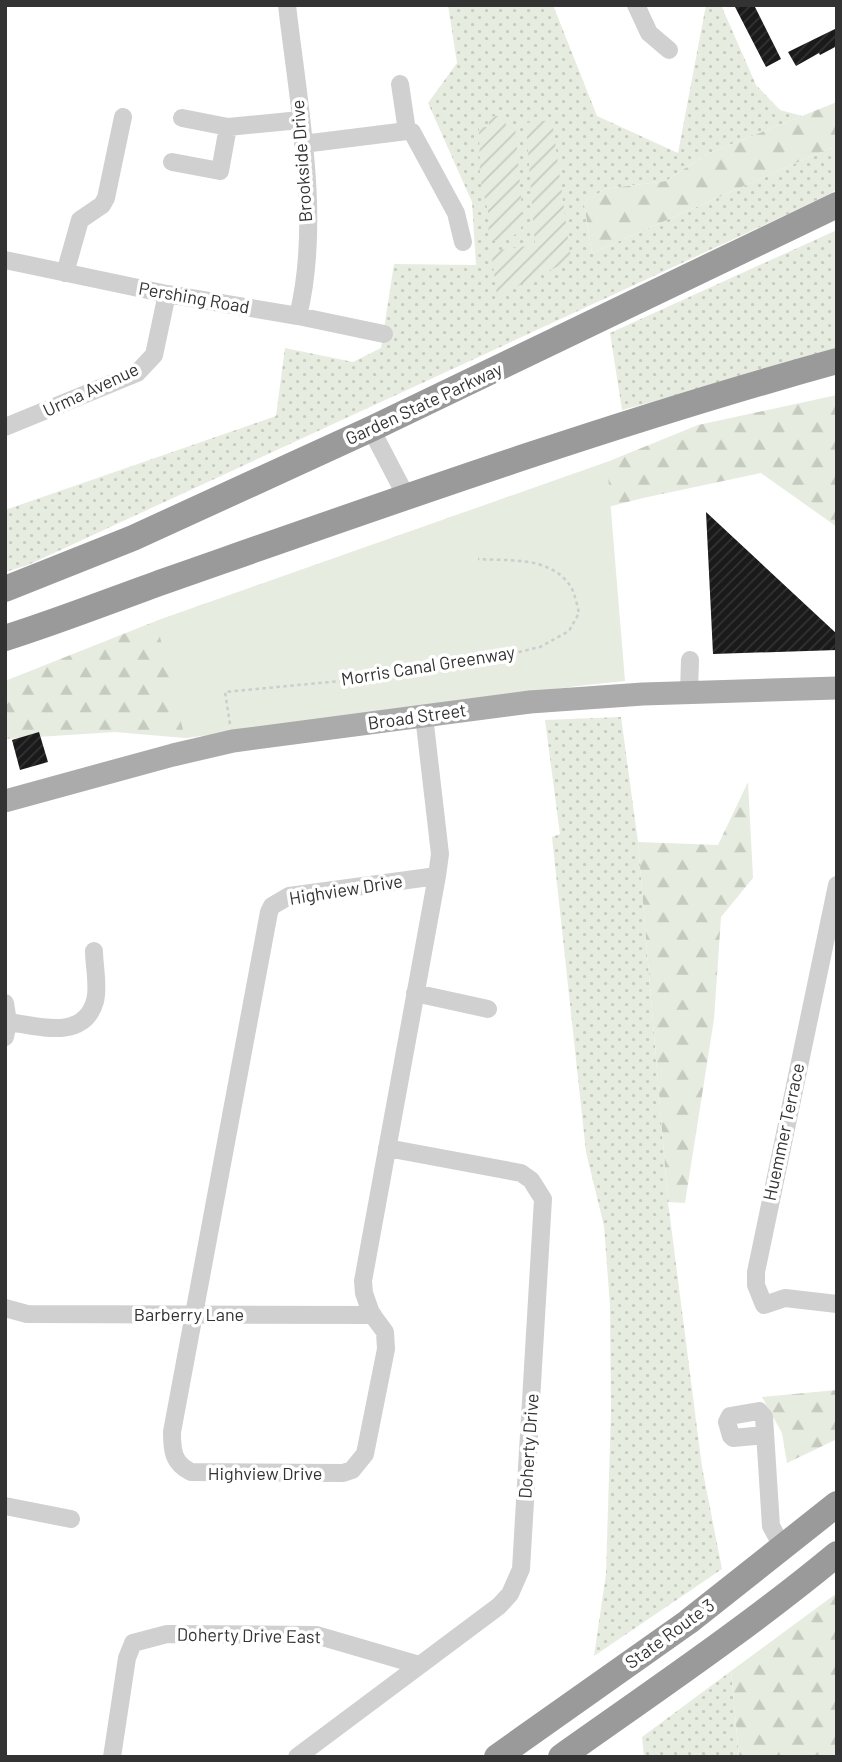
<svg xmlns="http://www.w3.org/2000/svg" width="842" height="1762" font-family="Barlow,sans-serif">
<defs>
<pattern id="grass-dots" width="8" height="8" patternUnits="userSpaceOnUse" patternTransform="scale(1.75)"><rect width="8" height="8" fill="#e6ecdf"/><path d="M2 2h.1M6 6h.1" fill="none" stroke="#c6cbc0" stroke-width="1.8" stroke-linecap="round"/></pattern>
<pattern id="forest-firs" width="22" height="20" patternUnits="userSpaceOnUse" patternTransform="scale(1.75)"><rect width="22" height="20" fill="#e6ecdf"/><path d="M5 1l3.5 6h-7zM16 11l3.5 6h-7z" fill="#c6cbc0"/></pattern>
<pattern id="garden-furrows" width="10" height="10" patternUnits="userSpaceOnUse" patternTransform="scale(1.75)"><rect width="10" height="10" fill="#e6ecdf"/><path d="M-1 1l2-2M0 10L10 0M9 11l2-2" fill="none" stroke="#c6cbc0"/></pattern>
<pattern id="building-hatch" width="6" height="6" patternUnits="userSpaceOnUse" patternTransform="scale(1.75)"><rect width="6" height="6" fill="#1a1a1a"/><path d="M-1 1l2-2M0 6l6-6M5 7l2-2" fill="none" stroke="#333"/></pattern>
</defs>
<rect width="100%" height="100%" fill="#fff"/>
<path fill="url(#grass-dots)" d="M448,5H553L597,116L678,153L706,5H721L756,85L780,110L802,116L707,154L666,181L605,189L584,203L592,253L837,145V190L788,214L28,565L5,572V510L276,416L285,348L353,362L381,348L394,264L476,265L472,202L428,103L457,63Z
M837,230V352L622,410L610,333Z
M621,717L638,842L668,1202L702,1467L722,1569L594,1656L606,1574L611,1412L610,1305L604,1226L586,1152L552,837L560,834L545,720Z
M731,1671L739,1757H644L642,1737Z"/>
<path fill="url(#forest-firs)" d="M837,102V145L592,253L584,203L605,189L666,181L707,154Z
M837,395V527L761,473L643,498L553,521L584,685L185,738L115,732L5,739V681L156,621L607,462L698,425Z
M748,782L753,878L721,917L714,1019L685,1203L668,1202L638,842L718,845Z
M837,1390V1439L787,1463L782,1433L762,1397Z
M837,1593V1757H739L731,1671Z"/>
<path fill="#e6ecdf" d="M607,462L625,681L527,691L185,738L156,621Z"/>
<path fill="url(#garden-furrows)" d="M489,116H505L506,126L515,125L523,222C520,239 502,240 488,241L489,216L480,178L479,127H489Z
M552,120L571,260L497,296L491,251L535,245L526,123Z"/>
<path fill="url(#building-hatch)" d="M734,5H754L781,59L766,67Z
M837,28V46L820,55L819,53L796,66L788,52Z
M706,512L837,634V650L713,654Z
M39,732L48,762L20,770L12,740Z"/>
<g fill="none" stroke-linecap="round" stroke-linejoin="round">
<path stroke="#cdcdcd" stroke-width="2.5" stroke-dasharray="3.5 3.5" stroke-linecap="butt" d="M230,724L225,692L393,676L480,661L540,647L569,631L579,613C577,605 575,594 571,587C551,556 510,561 478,559"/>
<path stroke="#d0d0d0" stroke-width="18" d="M287,5C298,103 322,219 298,316
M636,5L649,33L669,50
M400,84L407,131L412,132L456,213L463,242
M182,118L228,127
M303,144L407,131
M172,162L220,171L228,127L300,120
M5,260L167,294L298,316L384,334
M65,273L80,220L102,205L106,198L123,117
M5,427L137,373L154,355L167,294
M371,429L407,498
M689,693L690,660
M424,716L440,854L437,876L363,1281L364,1293L371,1313L385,1332L386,1349L365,1454L352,1470L343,1473L191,1472C173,1463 172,1451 172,1432L269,912L272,906L289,896L437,876
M837,885L756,1272V1285L764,1305L785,1298L837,1304
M415,993L488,1009
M5,1003L8,1022L5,1037
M8,1022C38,1026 84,1041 95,1001C99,986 94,966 94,951
M5,1308L27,1314L373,1315
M765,1435L733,1438L731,1436L727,1422L730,1416L759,1411L764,1417L771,1526L777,1537
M5,1506L71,1519
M112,1757L127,1658L133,1643L167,1634L316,1635L419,1665
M297,1757L499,1606L510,1594L521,1569L543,1199L531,1180L521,1173L387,1148"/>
<path stroke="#ababab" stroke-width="23" d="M5,801L173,755L233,741L530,702L643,694L837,688"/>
<path stroke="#9a9a9a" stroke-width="26" d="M5,589L133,538L371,429L837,205
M5,638C59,621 112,600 165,581C388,503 609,424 837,361
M497,1757L688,1622L837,1504
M561,1757C654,1691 749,1627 837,1554"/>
</g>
<g text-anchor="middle" stroke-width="7" stroke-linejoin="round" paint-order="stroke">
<g font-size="18" fill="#333" stroke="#fff">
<text transform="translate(302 161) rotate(-94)" y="6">Brookside Drive</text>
<text transform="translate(194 298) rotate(10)" y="6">Pershing Road</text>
<text transform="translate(91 390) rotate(-25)" y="6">Urma Avenue</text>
<text transform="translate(424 404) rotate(-25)" y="6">Garden State Parkway</text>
<text transform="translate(428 666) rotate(-9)" y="6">Morris Canal Greenway</text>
<text transform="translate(417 717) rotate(-8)" y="6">Broad Street</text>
<text transform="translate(346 890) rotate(-9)" y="6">Highview Drive</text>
<text transform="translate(784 1132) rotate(-78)" y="6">Huemmer Terrace</text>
<text x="189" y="1321">Barberry Lane</text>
<text transform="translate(529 1446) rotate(-86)" y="6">Doherty Drive</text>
<text x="265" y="1480">Highview Drive</text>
<text transform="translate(670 1634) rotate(-36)" y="6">State Route 3</text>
<text transform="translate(249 1636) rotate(1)" y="6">Doherty Drive East</text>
</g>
</g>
<rect width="842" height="1762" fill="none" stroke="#333333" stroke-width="14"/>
</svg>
